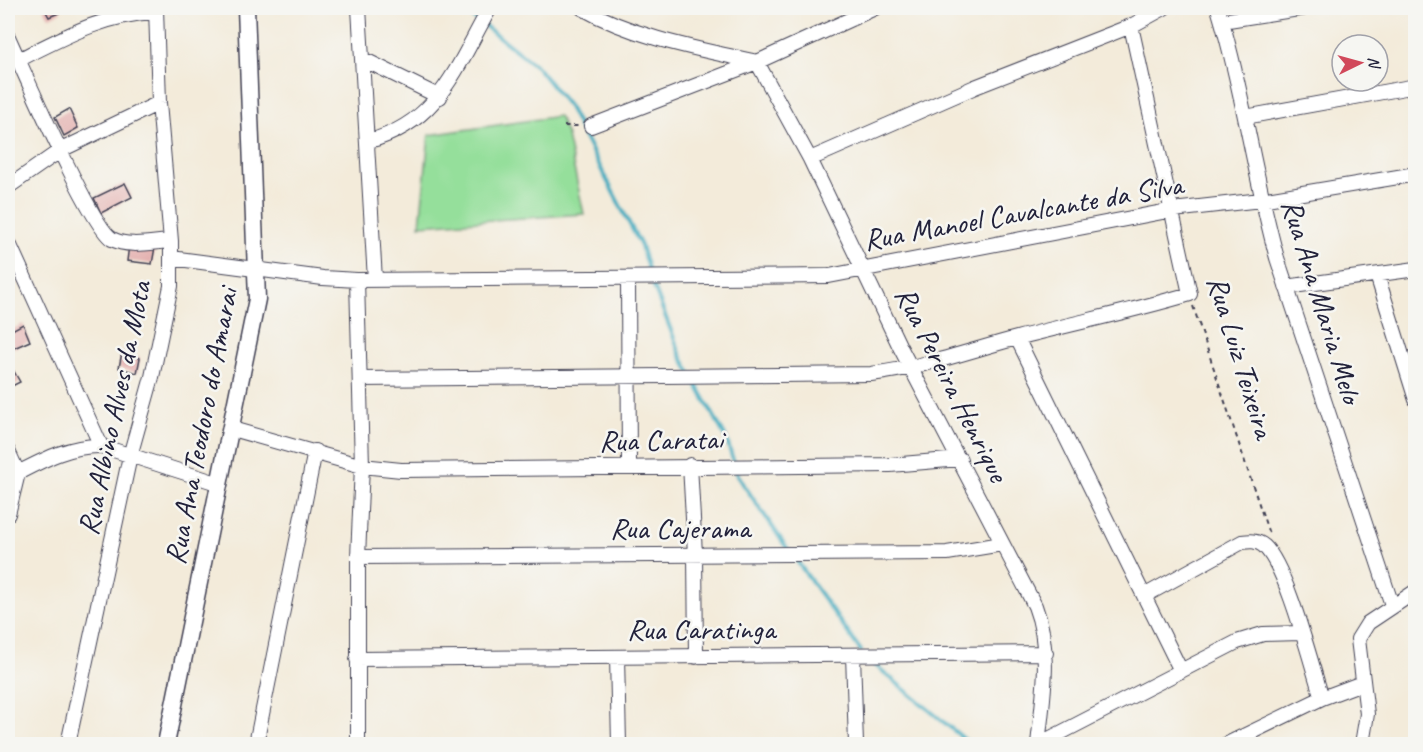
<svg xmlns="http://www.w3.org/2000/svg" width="1423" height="752" font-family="Caveat,sans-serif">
<rect width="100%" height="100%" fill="#f6f6f2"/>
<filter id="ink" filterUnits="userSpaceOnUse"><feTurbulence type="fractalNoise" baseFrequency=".0167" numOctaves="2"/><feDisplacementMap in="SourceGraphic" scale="12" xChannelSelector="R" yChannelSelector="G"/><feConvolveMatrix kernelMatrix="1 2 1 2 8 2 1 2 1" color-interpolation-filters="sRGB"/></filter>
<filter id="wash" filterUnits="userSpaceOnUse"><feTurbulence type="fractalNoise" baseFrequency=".008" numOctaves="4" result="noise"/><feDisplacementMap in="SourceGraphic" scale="24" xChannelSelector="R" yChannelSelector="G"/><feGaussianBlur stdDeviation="1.35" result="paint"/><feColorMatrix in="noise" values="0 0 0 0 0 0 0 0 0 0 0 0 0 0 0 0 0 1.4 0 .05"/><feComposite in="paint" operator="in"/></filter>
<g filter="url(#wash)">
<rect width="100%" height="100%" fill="#f3ebda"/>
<path fill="#95df9b" stroke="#5c806b" stroke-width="1.5" d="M559,116L567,136L584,214L420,225L429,135Z"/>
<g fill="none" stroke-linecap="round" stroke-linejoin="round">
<path stroke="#41acc0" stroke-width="4" d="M460,8L479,22
M485,26L537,67L569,107L641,246L650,275
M652,282L681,356L690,372
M693,378L726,438L734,463
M736,470L739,478L789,551
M794,557L861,651
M868,659L970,744"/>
</g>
<g id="blocks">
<path fill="#e2a9a8" d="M44,8H59L61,12L49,17Z
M69,109L78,128L64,136L55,117Z
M125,183L132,197L101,213L94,198Z
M129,245L155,247L152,264L127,261Z
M23,324L30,341L14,348L8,332Z
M122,352L140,358L137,373L119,368Z
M12,368L20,382L8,388V370Z"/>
</g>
</g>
<g filter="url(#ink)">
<use href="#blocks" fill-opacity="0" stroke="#414053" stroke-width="1.5"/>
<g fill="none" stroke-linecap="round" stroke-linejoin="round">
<defs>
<path id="minor" d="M359,8L375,280
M582,8C635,38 698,49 757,62L810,159L900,347L1035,606C1052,650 1043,698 1038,744
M1218,8C1243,90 1254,175 1277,258L1392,605
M1222,21L1305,8
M8,37C23,69 90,226 112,239C128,248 153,242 171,241
M363,59L440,97
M18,60C64,37 105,14 156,12
M1245,117L1416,86
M591,126L757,62L875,8
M369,141C440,122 457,65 490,8
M810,159L975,87L1131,26L1164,8
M8,187L61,150L159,103
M8,241L101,446
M171,258L323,278L357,280L829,276L1173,210L1261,200L1416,174
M1377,275L1416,400
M628,279L629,467
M357,280L362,466L358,557V744
M1286,287L1416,269
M1017,338L1181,671
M360,379L871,374C921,368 968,351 1017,338C1074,323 1133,311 1190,294L1131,26
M232,429L362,466L401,470L890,465L960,459
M8,451L18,473L8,514
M690,465L695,554L696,657
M8,478C38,463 67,445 101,446L220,484
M358,557L947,553L1002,544
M1144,596L1242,542C1249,541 1257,540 1264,546C1287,567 1311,664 1322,698
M853,655L856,744
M617,657L619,744
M357,659L1046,653
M68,744L130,456L152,377L171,286V241L159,103L156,8
M256,744L315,451
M1039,744L1237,642L1263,634L1301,633
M1227,744L1322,698L1362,683
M1362,744L1367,714L1358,639L1368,623L1416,591"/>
<path id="tertiary" d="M166,744L257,299L246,8"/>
</defs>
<use href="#minor" stroke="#414053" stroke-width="16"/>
<use href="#tertiary" stroke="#414053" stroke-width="19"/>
<path stroke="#414053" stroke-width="2" stroke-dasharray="4.5 4.5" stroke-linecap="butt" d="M564,126H579
M1193,306L1269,534"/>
<use href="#minor" stroke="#fff" stroke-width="14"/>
<use href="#tertiary" stroke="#fff" stroke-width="16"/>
</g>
</g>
<g text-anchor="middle" stroke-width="5" stroke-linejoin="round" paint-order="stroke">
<g font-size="30" fill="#22223b" stroke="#f6f6f2">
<text transform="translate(1023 212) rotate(-10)" y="10">Rua Manoel Cavalcante da Silva</text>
<text transform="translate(1322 301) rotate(73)" y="10">Rua Ana Maria Melo</text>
<text transform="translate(1241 357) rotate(73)" y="10">Rua Luiz Teixeira</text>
<text transform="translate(952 384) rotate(63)" y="10">Rua Pereira Henrique</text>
<text transform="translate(114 408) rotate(-78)" y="10">Rua Albino Alves da Mota</text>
<text transform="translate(201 426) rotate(-79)" y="10">Rua Ana Teodoro do Amarai</text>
<text transform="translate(661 440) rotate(-1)" y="10">Rua Caratai</text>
<text x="680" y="538">Rua Cajerama</text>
<text x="701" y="639">Rua Caratinga</text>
</g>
</g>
<rect width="1423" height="752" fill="none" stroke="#f6f6f2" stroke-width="30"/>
<g transform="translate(1360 63) rotate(85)"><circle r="28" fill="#f6f6f2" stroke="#a1a1a9" stroke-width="1.5"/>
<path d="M0-4.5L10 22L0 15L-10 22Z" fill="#d1495b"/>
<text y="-9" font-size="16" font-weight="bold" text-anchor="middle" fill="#22223b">N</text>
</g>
</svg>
